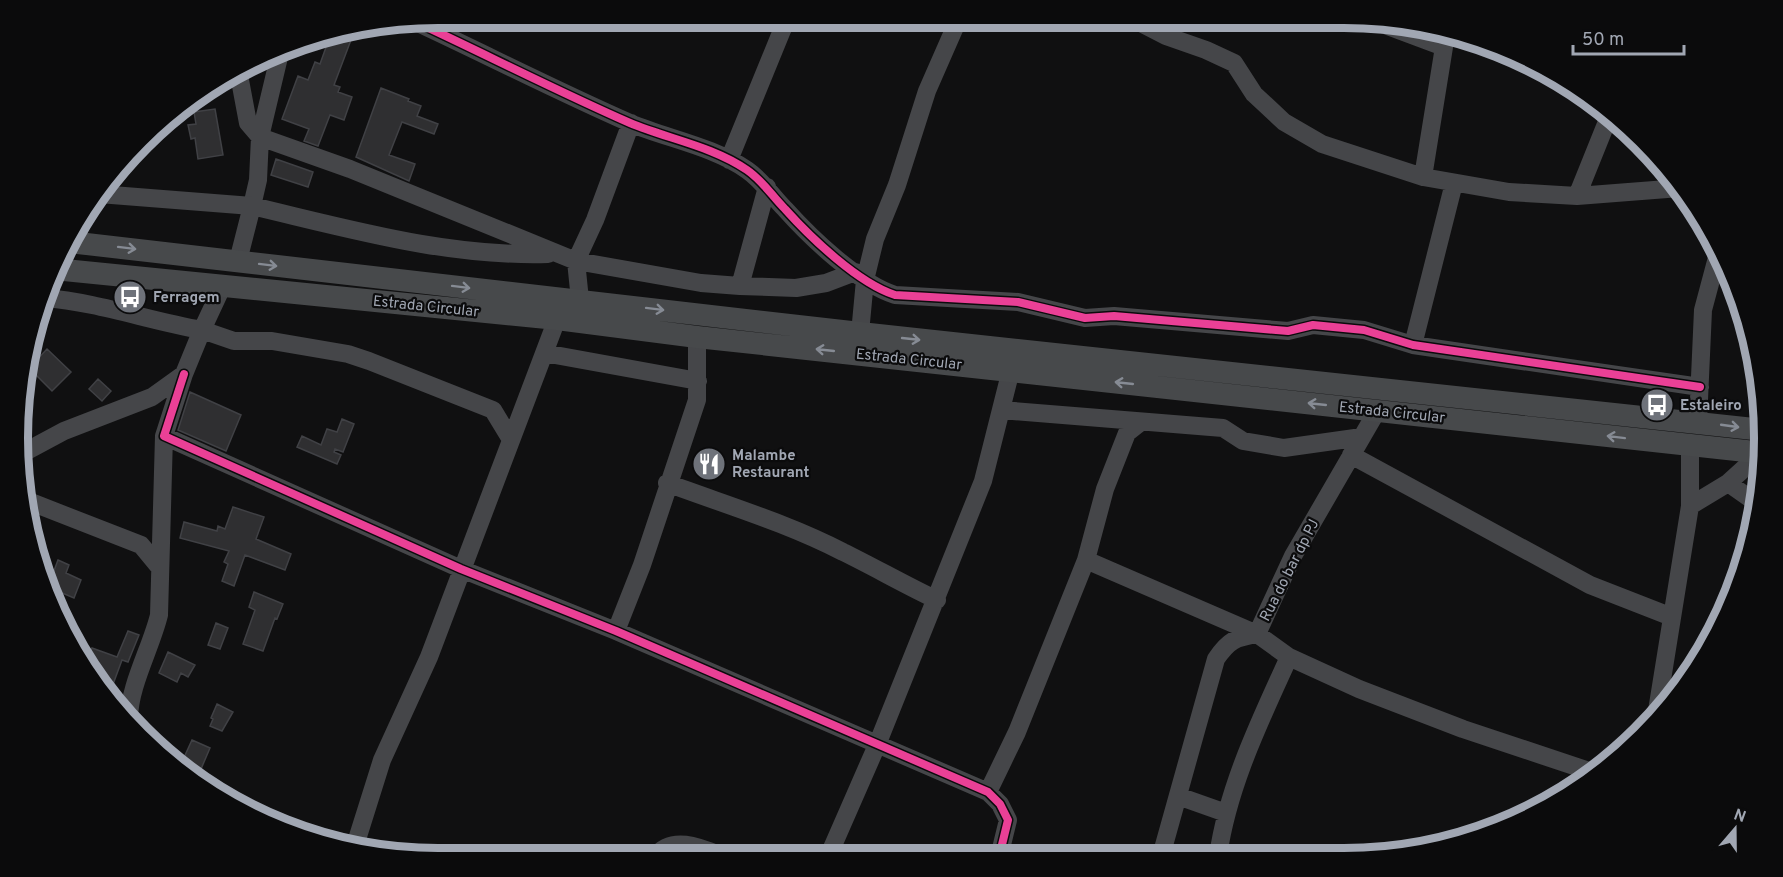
<svg xmlns="http://www.w3.org/2000/svg" width="1783" height="877" font-family="Overpass,sans-serif">
<rect width="100%" height="100%" fill="#101011"/>
<path fill="#2f2f31" stroke="#404145" stroke-width="1.5" d="M354,32L334,85L340,87L338,92L352,97L344,120L330,115L318,146L304,141L309,129L282,119L298,76L308,80L315,62L320,64L330,36Z
M381,88L409,99L408,101L421,106L417,116L438,124L434,134L402,122L389,155L415,164L409,181L356,157Z
M215,109L223,155L198,159L195,138L191,139L188,125L196,124L194,112Z
M276,159L313,172L308,187L271,175Z
M47,349L71,372L52,391L29,368Z
M98,379L111,391L102,401L89,389Z
M190,392L241,415L226,451L178,430Z
M342,419L354,424L343,452L335,449L334,452L341,455L337,464L297,447L302,436L321,445L327,429L337,432Z
M233,507L264,517L256,539L291,554L285,570L245,555L234,586L222,581L228,564L224,562L229,551L180,538L184,522L217,531L218,526L225,529Z
M58,560L69,565L66,573L81,580L74,598L50,588L49,584Z
M254,592L283,604L277,619L275,618L263,651L243,644L255,610L249,607Z
M216,623L228,628L220,649L208,645Z
M128,631L139,635L128,662L122,660L112,687L104,684L87,661L92,648L117,657Z
M168,652L195,665L188,677L181,673L177,682L159,673Z
M217,704L233,712L222,731L210,726L213,719L211,718Z
M192,740L210,748L198,776L181,764Z"/>
<g fill="none" stroke-linecap="round" stroke-linejoin="round">
<path stroke="#454649" stroke-width="18" d="M1133,19L1166,36L1206,50L1234,63L1254,94L1284,122L1322,144L1423,177L1509,192L1577,196L1680,188
M1369,19L1444,47
M416,22C487,55 557,91 630,123C668,139 712,146 747,170C763,181 772,196 785,209C811,238 858,283 895,295L1018,302L1085,318L1114,316L1288,331L1313,325L1364,330L1413,345L1700,387
M239,75L248,123L260,137L350,169L576,261L701,283L740,286L796,288L826,283L855,272
M729,160L787,18
M1423,177L1444,47L1443,31
M99,194L252,206L258,180L260,137L280,53
M1577,196L1610,114
M238,261L252,206C350,229 447,257 548,254
M223,285L202,330L234,341H272L348,354L369,361L493,410L510,438
M740,286L767,187
M580,300L576,261L595,220L631,123
M860,333L865,280L875,239L897,185L927,91L959,18
M1413,345L1454,183
M544,353L698,381
M184,374L164,436L461,569L616,631L988,792L1000,804L1008,820L999,857
M1001,410L1223,428L1243,441L1284,448L1362,437
M1698,422L1703,310L1719,250
M23,453L64,431L152,397L184,374L202,330C149,321 98,302 44,298
M1351,455L1590,585L1672,617
M667,483C726,505 787,523 843,552C874,567 905,585 937,600
M1728,483L1758,504
M23,499L141,545L160,568
M1690,506L1728,483L1761,453
M1086,560L1257,634L1289,657L1359,689L1463,729L1598,774
M616,631L642,565L697,400V337
M1656,717L1690,506V446
M129,719C129,686 151,648 159,615L164,436
M988,792L1017,732L1086,560L1105,489L1127,433L1141,422
M1178,796L1226,813
M354,849L382,760L429,657L557,319
M1161,856L1216,659C1229,640 1235,638 1257,634L1293,556L1377,411
M1218,856C1228,786 1260,721 1289,657
M655,857C672,834 702,848 724,857
M828,857L877,745L983,481L1011,370"/>
<path stroke="#47494b" stroke-width="22" d="M69,242L860,333L1763,430
M54,269L557,319L697,337L1764,453"/>
<defs>
<path id="cycleway" d="M416,22C487,55 557,91 630,123C668,139 712,146 747,170C763,181 772,196 785,209C811,238 858,283 895,295L1018,302L1085,318L1114,316L1288,331L1313,325L1364,330L1413,345L1700,387
M184,374L164,436L461,569L616,631L988,792L1000,804L1008,820L999,857"/>
</defs>
<use href="#cycleway" stroke="#0b0b0c" stroke-width="11"/>
<use href="#cycleway" stroke="#ea4096" stroke-width="8"/>
</g>
<defs><path id="oneway-shaft" d="M-6 0H5M1.5-3L5.5 0L1.5 3" fill="none" stroke-width="1.6" stroke-linecap="round" stroke-linejoin="round" transform="scale(1.5)"/></defs>
<g stroke="#868b94">
<use href="#oneway-shaft" transform="translate(127 248) rotate(7)"/>
<use href="#oneway-shaft" transform="translate(268 265) rotate(7)"/>
<use href="#oneway-shaft" transform="translate(461 287) rotate(7)"/>
<use href="#oneway-shaft" transform="translate(655 309) rotate(7)"/>
<use href="#oneway-shaft" transform="translate(911 339) rotate(6)"/>
<use href="#oneway-shaft" transform="translate(825 350) rotate(-174)"/>
<use href="#oneway-shaft" transform="translate(1124 383) rotate(-174)"/>
<use href="#oneway-shaft" transform="translate(1317 404) rotate(-174)"/>
<use href="#oneway-shaft" transform="translate(1730 426) rotate(8)"/>
<use href="#oneway-shaft" transform="translate(1616 437) rotate(-173)"/>
</g>
<defs>
<symbol id="bus-disc" viewBox="-11 -11 22 22"><circle r="9.5" fill="#6e727a" stroke="#0b0b0c"/><path d="M-5-6H5V4H4V6H2V4H-2V6H-4V4H-5ZM-3.5-4V0h7V-4ZM-3.5 1.2v1.5H-2V1.2ZM2 1.2v1.5H3.5V1.2Z" fill="#fff"/></symbol>
<symbol id="restaurant-disc" viewBox="-11 -11 22 22"><circle r="9.5" fill="#6e727a" stroke="#0b0b0c"/><path d="M-5-6h1v4h1v-4h1v4h1v-4h1v5L-1.5 .5V6h-2V.5L-5-1ZM5-6V6H3V1.5H1.5Q1.5-4 5-6Z" fill="#fff"/></symbol>
</defs>
<g fill-rule="evenodd">
<use href="#bus-disc" x="111" y="278" width="38" height="38"/>
<use href="#bus-disc" x="1638" y="386" width="38" height="38"/>
<use href="#restaurant-disc" x="690" y="445" width="38" height="38"/>
</g>
<g text-anchor="middle" stroke-width="4.5" stroke-linejoin="round" paint-order="stroke">
<g font-size="15" font-weight="bold" fill="#a1a7b3" stroke="#0b0b0c" text-anchor="start">
<text x="153" y="302">Ferragem</text>
<text x="1680" y="410">Estaleiro</text>
<text x="732" y="460">Malambe<tspan x="732" dy="17">Restaurant</tspan></text>
</g>
<g font-size="15" fill="#a1a7b3" stroke="#0b0b0c">
<text transform="translate(426 306) rotate(6)" y="5">Estrada Circular</text>
<text transform="translate(909 359) rotate(6)" y="5">Estrada Circular</text>
<text transform="translate(1392 412) rotate(6)" y="5">Estrada Circular</text>
<text transform="translate(1289 570) rotate(-63)" y="5">Rua do bar dp PJ</text>
</g>
</g>
<path d="M0 0H1783V877H0ZM438 28H1344A410 410 0 0 1 1754 438V438A410 410 0 0 1 1344 848H438A410 410 0 0 1 28 438V438A410 410 0 0 1 438 28Z" fill="#0b0b0c" fill-rule="evenodd"/>
<path fill="none" stroke="#a1a7b3" stroke-width="8" d="M438 28H1344A410 410 0 0 1 1754 438V438A410 410 0 0 1 1344 848H438A410 410 0 0 1 28 438V438A410 410 0 0 1 438 28Z"/>
<g transform="translate(1735 829) rotate(20)" stroke="#0b0b0c" stroke-width="4.5" paint-order="stroke">
<path d="M0-4.5L10 22L0 15L-10 22Z" fill="#a1a7b3"/>
<text y="-9" font-size="16" font-weight="bold" text-anchor="middle" fill="#a1a7b3">N</text>
</g>
<path d="M1573 45v9h111v-9" fill="none" stroke="#a1a7b3" stroke-width="3"/>
<text x="1582" y="45" font-size="18" fill="#a1a7b3" stroke="#0b0b0c" stroke-width="4.5" paint-order="stroke">50 m</text>
</svg>
